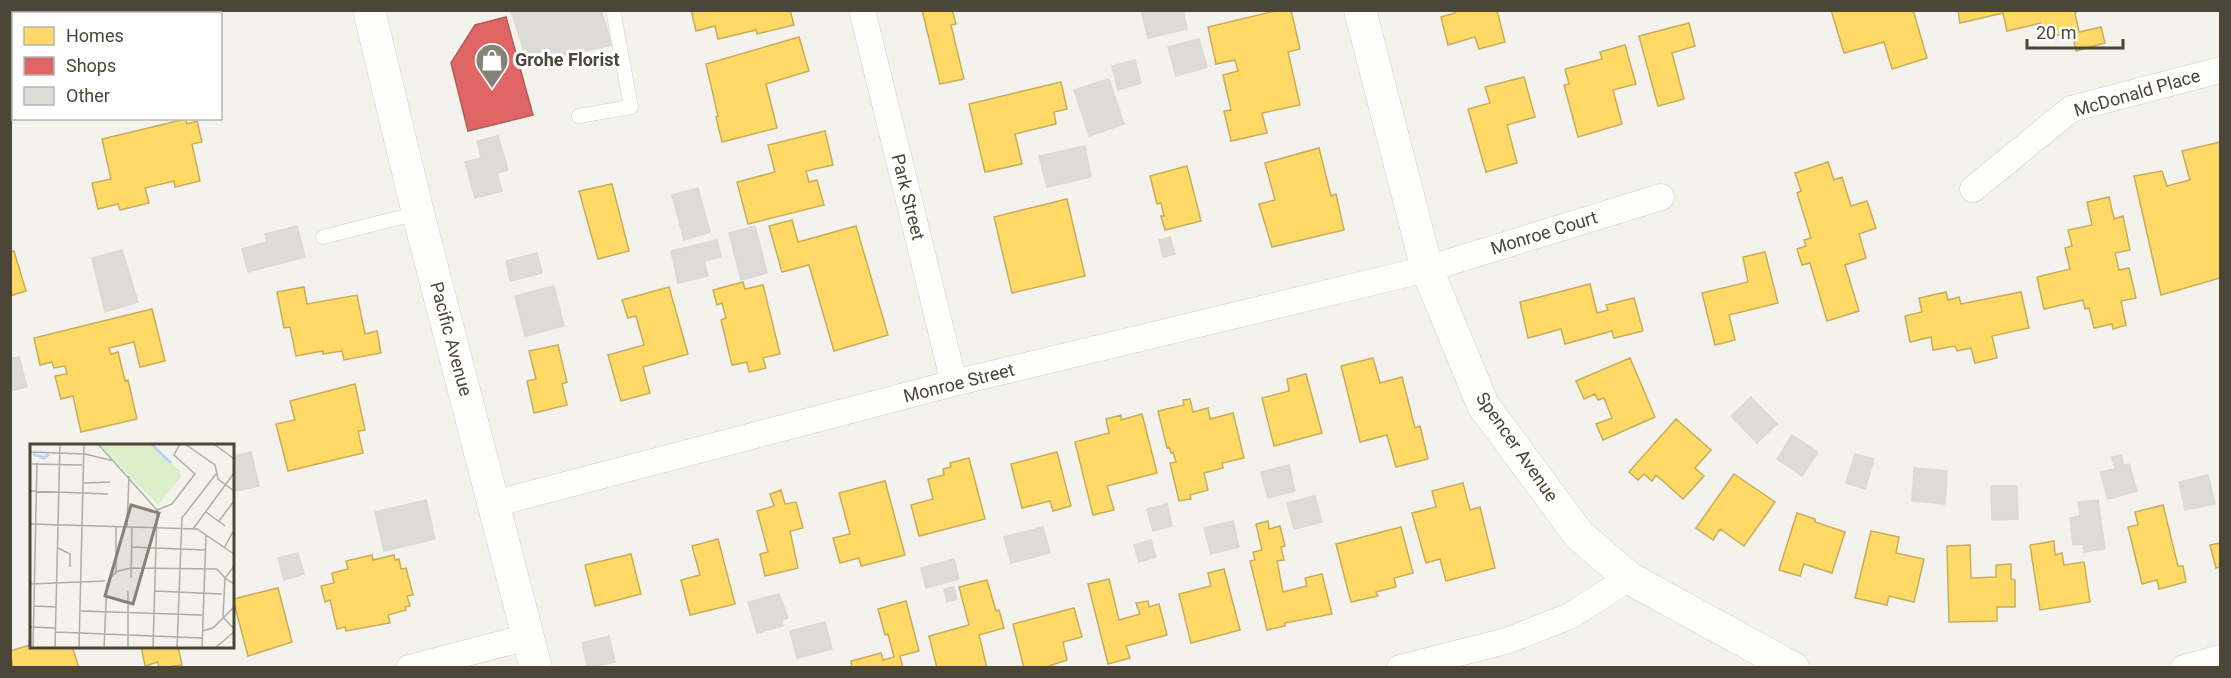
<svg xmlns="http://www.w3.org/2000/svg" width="2231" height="678" font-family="Roboto,sans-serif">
<rect width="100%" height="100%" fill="#f3f2ed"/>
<path fill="#ffd966" stroke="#c9ad58" stroke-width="1.5" d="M691,10H790L794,25L757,34L756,30L718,39L715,26L696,31Z
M922,10H952L956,24L951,25L964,79L940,84Z
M1279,10H1291L1300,49L1288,52L1300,105L1262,113L1267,133L1231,141L1224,111L1231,110L1223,75L1238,71L1235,60L1216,64L1208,27Z
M1454,10H1497L1505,42L1479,49L1475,37L1448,45L1441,17L1455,13Z
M1831,10H1913L1927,58L1892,69L1884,42L1844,53Z
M1958,10H2079L2075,13L2079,32L2101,27L2105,43L2076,51L2072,32L2045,38L2041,23L2007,31L2003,13L1960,23Z
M1689,23L1695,46L1672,53L1684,99L1658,106L1639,36Z
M799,37L809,71L766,84L777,128L722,142L716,117L718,116L706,64Z
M1625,45L1636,84L1613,90L1622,124L1578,137L1564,85L1569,84L1565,69L1602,59L1600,52Z
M1524,77L1535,117L1507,125L1517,163L1486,172L1468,109L1490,103L1485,87Z
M1061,82L1067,109L1054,112L1056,124L1015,134L1022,164L985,172L969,104Z
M186,119L187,124L197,121L202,142L192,144L200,181L175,187L174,181L145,188L149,203L120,210L118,204L98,209L92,183L111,179L102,139Z
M825,131L833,165L806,171L809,182L817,180L824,205L748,224L737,182L775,172L768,145Z
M2220,142V278L2161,295L2134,176L2162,171L2167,186L2190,180L2182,151Z
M1319,148L1331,196L1336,194L1344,230L1272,247L1259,204L1275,200L1265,163Z
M1828,162L1834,180L1842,177L1851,206L1867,201L1876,228L1859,234L1866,258L1845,265L1859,311L1827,321L1810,263L1802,265L1797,249L1806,246L1804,240L1811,238L1797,193L1801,191L1795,173Z
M1187,166L1201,221L1165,230L1161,216H1164L1161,203L1157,204L1150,176Z
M612,184L629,251L598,259L579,191Z
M2109,197L2114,219L2123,216L2130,250L2115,253L2119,270L2129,268L2136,298L2121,301L2126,325L2113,329L2112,324L2094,328L2089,308L2085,309L2083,300L2044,309L2037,277L2070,269L2065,248L2072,246L2068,230L2092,225L2087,202Z
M1067,199L1085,276L1012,293L994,217Z
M792,220L798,242L856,226L888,335L834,351L809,265L782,272L769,226Z
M14,251L26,291L10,296V252Z
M1765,252L1778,303L1729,315L1735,340L1715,345L1702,293L1748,282L1743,257Z
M743,282L745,289L763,285L780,354L763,358L766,368L749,372L747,362L732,365L721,320L726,318L722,303L717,305L713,290Z
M1590,284L1597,313L1608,310L1606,305L1634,298L1643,331L1614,338L1612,331L1565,344L1561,329L1528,338L1520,302Z
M304,287L307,304L357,295L365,334L377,331L381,353L344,360L342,351L323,354V351L296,356L290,327L284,328L277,292Z
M669,287L688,354L643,367L650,393L621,401L608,355L644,345L636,316L628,318L622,300Z
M1946,292L1948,300L1959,297L1961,304L2021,292L2029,328L1992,336L1997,358L1975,363L1971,348L1957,351L1955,346L1933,350L1931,337L1910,342L1905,316L1922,312L1919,298Z
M152,309L165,361L140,367L134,342L109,348L111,354L118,352L125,381L128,380L137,419L81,432L73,396L61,399L55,376L67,374L65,366L54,368L52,362L40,365L34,338Z
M558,345L567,382L562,384L567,405L534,413L527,381L536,379L529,351Z
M1373,358L1380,383L1402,377L1415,428L1420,426L1428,459L1396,467L1387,435L1360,442L1341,366Z
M1630,358L1655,417L1603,440L1596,424L1612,418L1604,398L1598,400L1595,394L1584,399L1576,381Z
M1306,374L1322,433L1274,446L1262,398L1289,391L1287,379Z
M355,384L365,430L358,431L363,453L288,471L276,424L295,420L290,401Z
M1190,399L1193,412L1208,408L1210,419L1233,413L1244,458L1222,463L1223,468L1204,473L1208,490L1190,495L1191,499L1179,501L1170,463L1176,462L1173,452L1171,453L1169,447L1167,448L1158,411L1184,405L1183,400Z
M1142,414L1157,473L1107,486L1114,510L1093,515L1075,442L1109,433L1106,419L1121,415V420Z
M1676,419L1711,450L1695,468L1704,476L1683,499L1656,475L1652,481L1644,474L1638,480L1629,472Z
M1057,452L1071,506L1053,511L1050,501L1022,508L1011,464Z
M969,458L985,519L919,536L911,505L933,499L928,479L944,475L943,469L951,467L950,463Z
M1734,474L1775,502L1744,546L1720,529L1713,540L1696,528Z
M885,481L905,555L861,566L859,558L840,563L833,538L850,534L839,493Z
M1463,483L1470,510L1480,507L1495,568L1446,581L1440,559L1426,563L1412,513L1436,507L1432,491Z
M781,490L785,504L796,502L803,528L790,531L798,568L765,576L760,554L768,552L757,511L774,506L770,494Z
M2163,505L2178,566H2183L2186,582L2159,589L2157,580L2142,584L2128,527L2138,525L2135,512Z
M1797,513L1815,519V522L1845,532L1832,573L1804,564L1800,576L1779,570Z
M1268,521L1269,529L1280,526L1285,546L1281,547L1284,560L1277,561L1283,592L1307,586L1305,578L1322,574L1332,614L1285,623V626L1267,630L1250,561L1255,560L1253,552L1262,550L1256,524Z
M1401,527L1413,573L1394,578L1396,587L1376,592L1378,596L1351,602L1336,544Z
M1871,531L1899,537L1896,553L1924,559L1914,602L1889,596L1887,605L1855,598Z
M718,539L735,604L690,615L681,580L700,575L692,546Z
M2054,541L2055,555L2062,553L2064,565L2084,562L2090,602L2040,610L2030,545Z
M2220,543V567L2216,568L2210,545Z
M1970,545L1971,578L1996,577V565L2011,564V579L2015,580V607H1997V621L1949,622L1947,546Z
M631,554L641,594L595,606L585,565Z
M372,555L373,560L394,555L395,560L399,559L401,569L406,568L413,595L407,596L410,606L405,607L406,610L388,615L390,623L346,631L345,627L337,629L330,600L325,602L321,586L334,583L332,573L348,569L346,561Z
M1224,569L1240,630L1191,643L1179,594L1211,586L1208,573Z
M1109,579L1119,620L1140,614L1136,603L1148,601L1149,607L1159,604L1167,635L1126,646L1130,658L1108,664L1088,584Z
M987,580L996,611L999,610L1004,628L979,635L987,668H937L929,636L969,625L959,587Z
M278,588L292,642L248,656L233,599Z
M906,601L919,651L900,656L903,668H852L851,661L881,653L883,660L894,657L888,634L885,635L878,609Z
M1074,608L1082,637L1063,642L1067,660L1043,668H1024L1013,624Z
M32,639V646H72L79,668H13L10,651L30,645L29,640Z
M141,646H178L182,665L159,668L158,662L145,666Z"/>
<path fill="#e06666" stroke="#b35c58" stroke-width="1.5" d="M506,17L533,115L468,131L451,63L475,25Z"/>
<path fill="#dddbd5" stroke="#dcd9d2" stroke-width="1.5" d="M511,10H601L612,45L528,64Z
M1141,10H1183L1187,29L1148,38Z
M1199,39L1207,67L1176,76L1168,47Z
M1135,60L1141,83L1118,90L1112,66Z
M1109,79L1124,124L1089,136L1074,90Z
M498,136L508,170L497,173L502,191L475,198L465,162L481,158L477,141Z
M1085,146L1091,177L1047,187L1039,156Z
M698,188L710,232L684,240L672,195Z
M297,226L305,257L248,272L242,249L267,242L265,234Z
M755,226L767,273L741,280L729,233Z
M1170,237L1175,254L1163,257L1159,240Z
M717,240L721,257L704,261L708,276L678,283L671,251Z
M122,250L138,302L105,312L92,258Z
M537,253L542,273L510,281L506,261Z
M554,286L564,326L525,336L515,296Z
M19,357L27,387L10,391V359Z
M1751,397L1777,424L1757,443L1731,416Z
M1792,435L1818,452L1802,476L1777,459Z
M251,452L259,486L232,492V456Z
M1855,454L1874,459L1865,489L1846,483Z
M2121,455L2124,465L2129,464L2137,491L2108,499L2100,472L2115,469L2112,457Z
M1289,465L1295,491L1268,498L1261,472Z
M1914,468L1947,471L1945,504L1912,501Z
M2208,475L2215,504L2185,510L2179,482Z
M1991,486H2017L2018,519L1992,520Z
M1315,496L1322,522L1294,529L1287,503Z
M426,500L435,539L384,551L375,512Z
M2098,500L2105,549L2084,552L2083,544L2073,545L2070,518L2080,516L2078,502Z
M1167,504L1172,526L1153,531L1147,509Z
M1233,521L1239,547L1211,554L1204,528Z
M1043,527L1050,553L1011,563L1004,537Z
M1151,540L1156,557L1139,562L1134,545Z
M298,553L304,574L284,580L278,558Z
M954,559L959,579L926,588L921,568Z
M954,587L957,599L947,602L944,589Z
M779,594L788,618L782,620L783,626L757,633L748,602Z
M825,622L832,649L797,658L790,631Z
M609,636L615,662L588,668L582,643Z"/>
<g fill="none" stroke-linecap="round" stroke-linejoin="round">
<defs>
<path id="service" d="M579,116L631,107L613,10
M323,237L418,213"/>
<path id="minor" d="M862,10L954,383
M1973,189L2071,109L2220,70
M493,504L954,383L1427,269L1661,197
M409,668L528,637
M1400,668L1506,641L1572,615L1629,578
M2184,668L2220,658"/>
<path id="tertiary" d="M369,10L418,213L536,668
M1360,10L1427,269L1483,405L1579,535L1629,578L1793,668
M98,14L108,10
M10,39L14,38"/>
</defs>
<use href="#service" stroke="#d1d0ca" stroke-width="15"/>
<use href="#minor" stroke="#d1d0ca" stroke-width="27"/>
<use href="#tertiary" stroke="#d1d0ca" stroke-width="33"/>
<use href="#service" stroke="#fdfdfc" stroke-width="14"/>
<use href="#minor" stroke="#fdfdfc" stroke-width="26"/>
<use href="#tertiary" stroke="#fdfdfc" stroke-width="32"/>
</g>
<defs>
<symbol id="shop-pin" viewBox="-11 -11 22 30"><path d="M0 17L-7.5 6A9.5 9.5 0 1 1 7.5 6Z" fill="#868277" stroke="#fff"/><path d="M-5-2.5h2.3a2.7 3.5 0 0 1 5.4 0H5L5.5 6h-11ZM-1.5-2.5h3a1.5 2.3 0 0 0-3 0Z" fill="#fff"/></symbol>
</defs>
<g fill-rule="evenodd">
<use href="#shop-pin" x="473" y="41" width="38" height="52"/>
</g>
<g text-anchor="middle" stroke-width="6" stroke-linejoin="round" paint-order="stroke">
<g font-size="18" font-weight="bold" fill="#4b4637" stroke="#fff" text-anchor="start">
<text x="515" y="66">Grohe Florist</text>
</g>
<g font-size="18" fill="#4b4637" stroke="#fff">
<text transform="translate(2137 93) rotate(-16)" y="6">McDonald Place</text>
<text transform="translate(908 197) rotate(76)" y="6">Park Street</text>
<text transform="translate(1544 233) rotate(-17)" y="6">Monroe Court</text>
<text transform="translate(451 339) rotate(75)" y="6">Pacific Avenue</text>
<text transform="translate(959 383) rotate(-14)" y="6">Monroe Street</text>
<text transform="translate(1517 447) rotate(55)" y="6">Spencer Avenue</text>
</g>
</g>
<g transform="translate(30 444)">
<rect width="204" height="204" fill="#f3f2ed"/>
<path d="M69,0H121L150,27L151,33L128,61Z" fill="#dcefcb"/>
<path fill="none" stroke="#bad5f4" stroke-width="3" d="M121,0L141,19M3,10L14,14L19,10"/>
<path fill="none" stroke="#b0ada4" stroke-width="1.5" d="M68,0L127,66L123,204M155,0L185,21L188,35L204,47M184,0L204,15M0,8L55,10L84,17M2,20L52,21M54,39L80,38M0,47L78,50M127,66L142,60L165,30L144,11L150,0M176,68L195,82M189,77L204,57M0,80L167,85L204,110M97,83L99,32M163,85L204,29M102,103L175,106M28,104L40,110V123M194,104L204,86M204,122L195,134L204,140M86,128V82M101,134L102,83M78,136L88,127L101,124L187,125L195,134L193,173L204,185M0,140L75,137M98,147V204M125,147L192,150M4,162L26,163M51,167L172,171M0,183L25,184M172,187L183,184L204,163M26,188L172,194M3,204L7,19M25,204L30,0M49,204L54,0M74,204L77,139M147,204L152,74L186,30M172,204L176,92M185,204L204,188"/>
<path fill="#868277" fill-opacity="0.15" stroke="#868277" stroke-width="3" d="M101,61L129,69L103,160L75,152Z"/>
<rect width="204" height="204" fill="none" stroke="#4b4637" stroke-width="3"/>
</g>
<rect width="2231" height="678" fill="none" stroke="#4b4637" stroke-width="24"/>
<rect x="12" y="12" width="210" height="108" fill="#ffffff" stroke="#b7b5af" stroke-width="1.5"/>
<rect x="24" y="27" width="30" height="18" fill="#ffd966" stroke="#b7b5af" stroke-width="1.5"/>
<text x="66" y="42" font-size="18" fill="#4b4637">Homes</text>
<rect x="24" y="57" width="30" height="18" fill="#e06666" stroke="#b7b5af" stroke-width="1.5"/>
<text x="66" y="72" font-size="18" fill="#4b4637">Shops</text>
<rect x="24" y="87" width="30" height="18" fill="#dddbd5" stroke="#b7b5af" stroke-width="1.5"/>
<text x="66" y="102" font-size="18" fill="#4b4637">Other</text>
<path d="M2027 39v9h96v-9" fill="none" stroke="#4b4637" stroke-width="3"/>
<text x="2036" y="39" font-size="18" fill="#4b4637" stroke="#ffffff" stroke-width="4.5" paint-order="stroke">20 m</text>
</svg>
